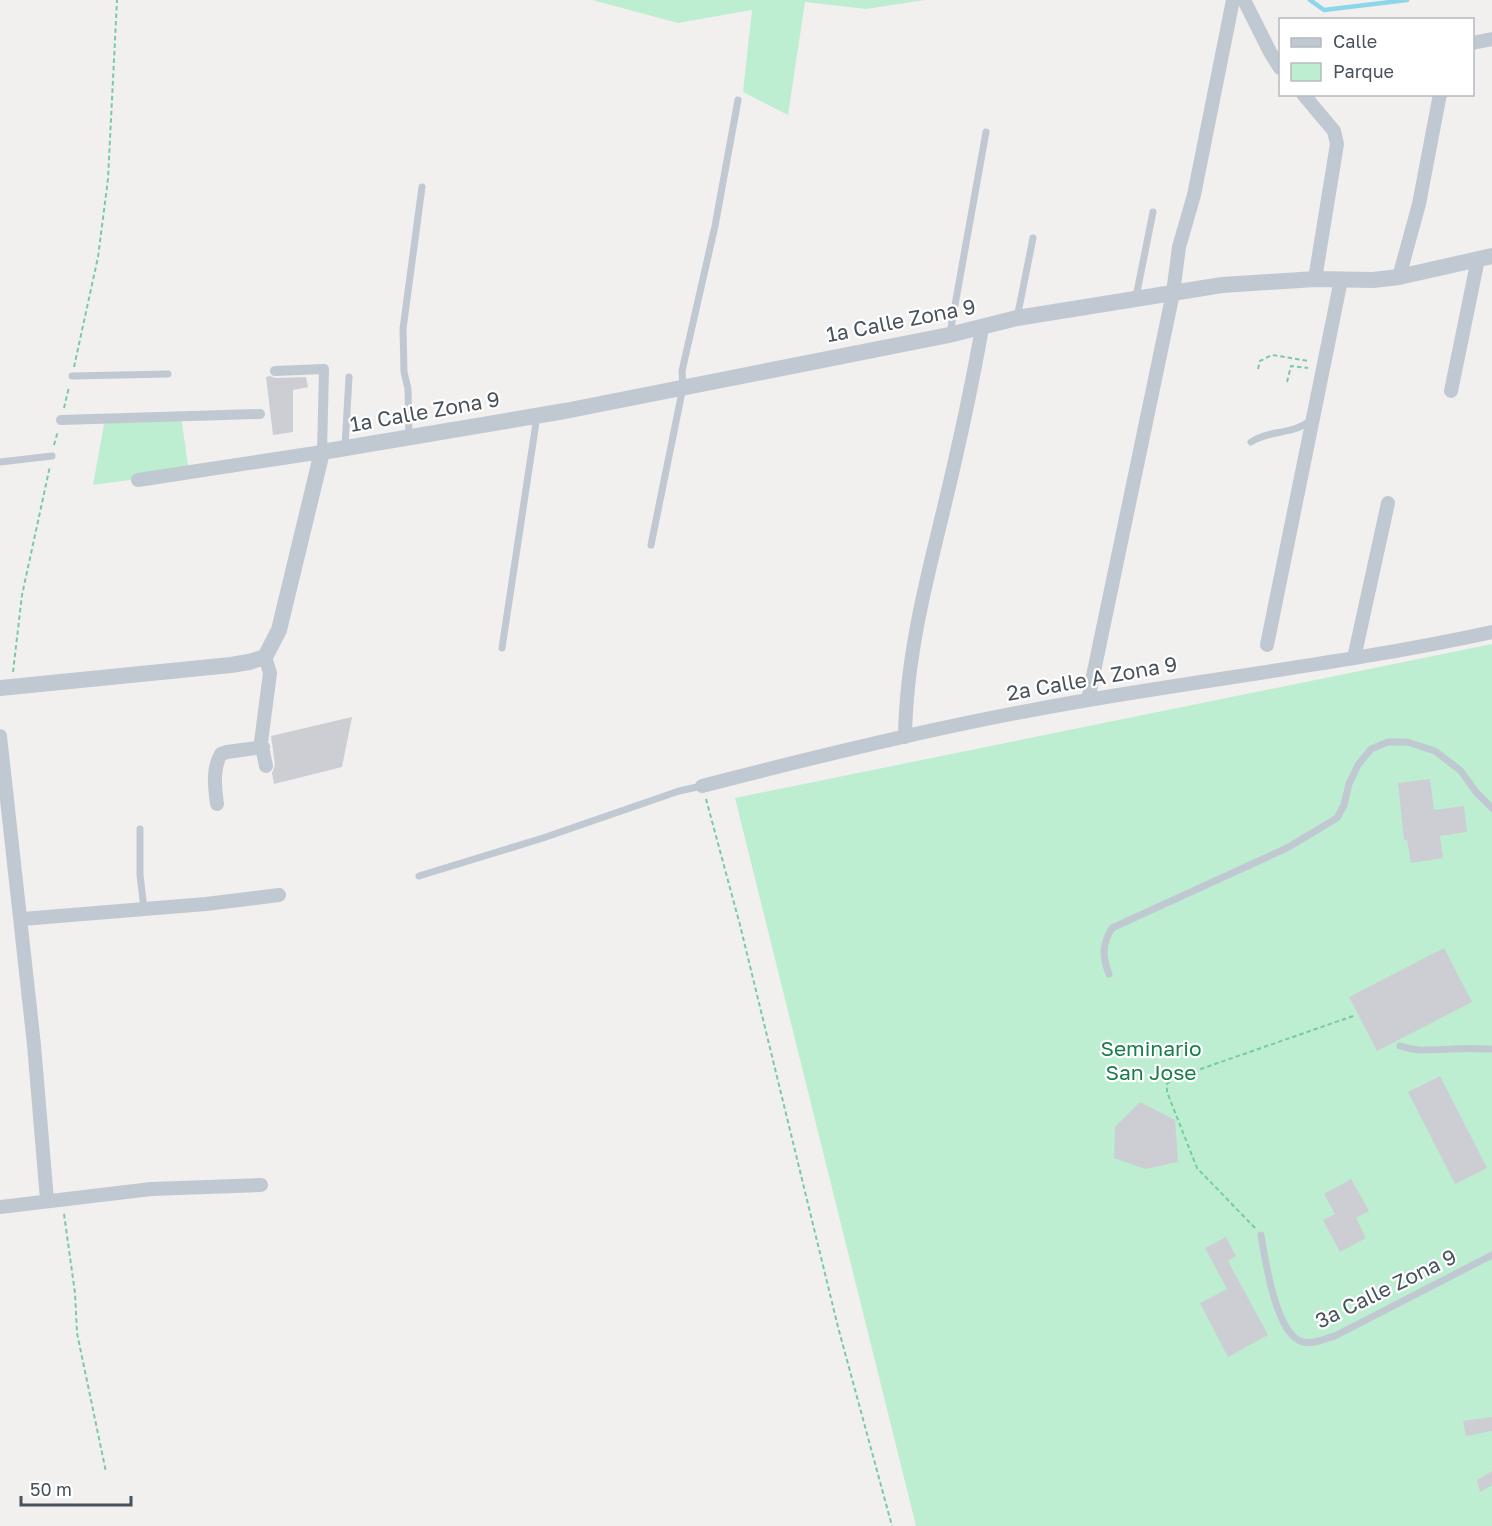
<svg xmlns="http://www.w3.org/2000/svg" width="1492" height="1526" font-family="'Golos Text',sans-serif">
<rect width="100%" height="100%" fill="#f2efef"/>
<path fill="#beeed1" d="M592,0H925L866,9L805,2L788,115L743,92L752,10L678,23Z
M181,416L189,472L93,485L105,419Z
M1492,644V1526H916L735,798Z"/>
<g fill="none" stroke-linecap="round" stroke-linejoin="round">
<path stroke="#8cd6eb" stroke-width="4.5" d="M1310,0L1324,10L1407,0"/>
</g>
<path fill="#ccced4" d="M270,376L275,378L306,377L308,387L293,390V432L273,435L266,377Z
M352,717L342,767L274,784L272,773L275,765L271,736Z
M1430,779L1434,810L1464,806L1467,832L1440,836L1443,858L1411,863L1407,840H1404L1398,783Z
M1444,948L1472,1002L1377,1051L1349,997Z
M1440,1076L1487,1168L1455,1184L1408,1092Z
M1140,1102L1175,1120L1178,1162L1145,1169L1114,1158L1115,1127Z
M1351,1179L1369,1211L1356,1218L1366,1238L1340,1252L1323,1220L1335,1214L1324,1194Z
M1226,1237L1236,1256L1228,1261L1268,1335L1228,1357L1200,1303L1227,1289L1205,1248Z
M1492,1417V1431L1466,1436L1463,1421Z
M1492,1471V1485L1480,1492L1477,1480Z"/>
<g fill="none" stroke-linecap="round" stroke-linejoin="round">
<path stroke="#77cca2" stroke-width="2" stroke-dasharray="4.5 3" stroke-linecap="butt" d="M74,367L98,257L108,179L117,0
M1258,369L1260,361L1272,355L1309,361
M1287,382L1291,366L1308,368
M64,408L69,387
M54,445L58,431
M13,672L22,595L50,466
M706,799L740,925L838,1327L892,1526
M64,1214L75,1293L77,1333L106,1472
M1255,1228L1197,1168L1167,1092V1084L1172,1079L1356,1015"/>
<path stroke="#c0c9d1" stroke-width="7" d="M1136,297L1153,212
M1017,318L1033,238
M950,333L986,132
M72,376L168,374
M409,438L408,389L404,372L403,329L422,187
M1251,442C1268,430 1292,435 1310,421
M345,446L349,377
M0,462L52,456
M651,545L683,387L682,371L715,226L738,100
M502,648L537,416
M140,829V875L144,909
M419,876L543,838L679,791L702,786
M1109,974C1102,956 1102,944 1112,928L1287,848L1337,818L1344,805L1349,784L1358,765L1371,749L1388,742H1407L1435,751L1461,771L1476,792L1492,808
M1400,1046C1421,1053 1432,1049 1453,1049C1466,1048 1479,1049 1492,1049
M1261,1235C1265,1259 1276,1336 1303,1342C1313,1345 1326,1338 1335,1336L1492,1255"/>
<path stroke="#c0c9d1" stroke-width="10" d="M275,371L324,369L322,452
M61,420L260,414"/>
<path stroke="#c0c9d1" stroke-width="14" d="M1244,0L1270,52L1280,68
M1472,43L1492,39
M1303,94L1334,131L1337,144L1315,279
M1399,277L1419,204L1440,94
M1451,391L1478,259
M138,480L322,452
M1267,645L1341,280
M265,657L270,673L261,742L266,766
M1354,658L1388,503
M1088,700L1173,293L1179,247L1194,195L1233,0
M0,736L34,1045L47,1200
M905,737C906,662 924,589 942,516C957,454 971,391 982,328
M702,786C830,753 958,722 1088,700C1223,677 1359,661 1492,632
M217,804C215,788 212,769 221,754L227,752L263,747
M22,919L206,904L279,895
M0,1207L151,1189L261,1185"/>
<path stroke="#c0c9d1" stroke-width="16" d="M0,688L231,665L249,662L265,657L279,630L322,452L565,411L949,335L1017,318L1222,285L1315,279L1373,280L1399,277L1492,256"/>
</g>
<g text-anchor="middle" stroke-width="4.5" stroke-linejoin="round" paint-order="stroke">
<g font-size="21" fill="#47525c" stroke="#fff">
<text transform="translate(901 321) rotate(-11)" y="7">1a Calle Zona 9</text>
<text transform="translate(425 412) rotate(-10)" y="7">1a Calle Zona 9</text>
<text transform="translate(1092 679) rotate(-10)" y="7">2a Calle A Zona 9</text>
<text transform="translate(1386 1289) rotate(-26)" y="7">3a Calle Zona 9</text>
</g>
<g font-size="21" fill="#187d4b" stroke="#fff">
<text x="1151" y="1056">Seminario<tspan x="1151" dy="24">San Jose</tspan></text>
</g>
</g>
<rect x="1279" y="18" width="195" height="78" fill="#ffffff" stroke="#b5babe" stroke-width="1.5"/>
<rect x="1291" y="38" width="30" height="9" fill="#c0c9d1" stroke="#b5babe" stroke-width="1.5"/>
<text x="1333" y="48" font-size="18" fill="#47525c">Calle</text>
<rect x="1291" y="63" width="30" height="18" fill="#beeed1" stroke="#b5babe" stroke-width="1.5"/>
<text x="1333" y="78" font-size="18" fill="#47525c">Parque</text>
<path d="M21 1496v9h110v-9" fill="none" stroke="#47525c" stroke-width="3"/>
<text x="30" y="1496" font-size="18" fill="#47525c" stroke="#ffffff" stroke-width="4.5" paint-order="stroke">50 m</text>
</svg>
